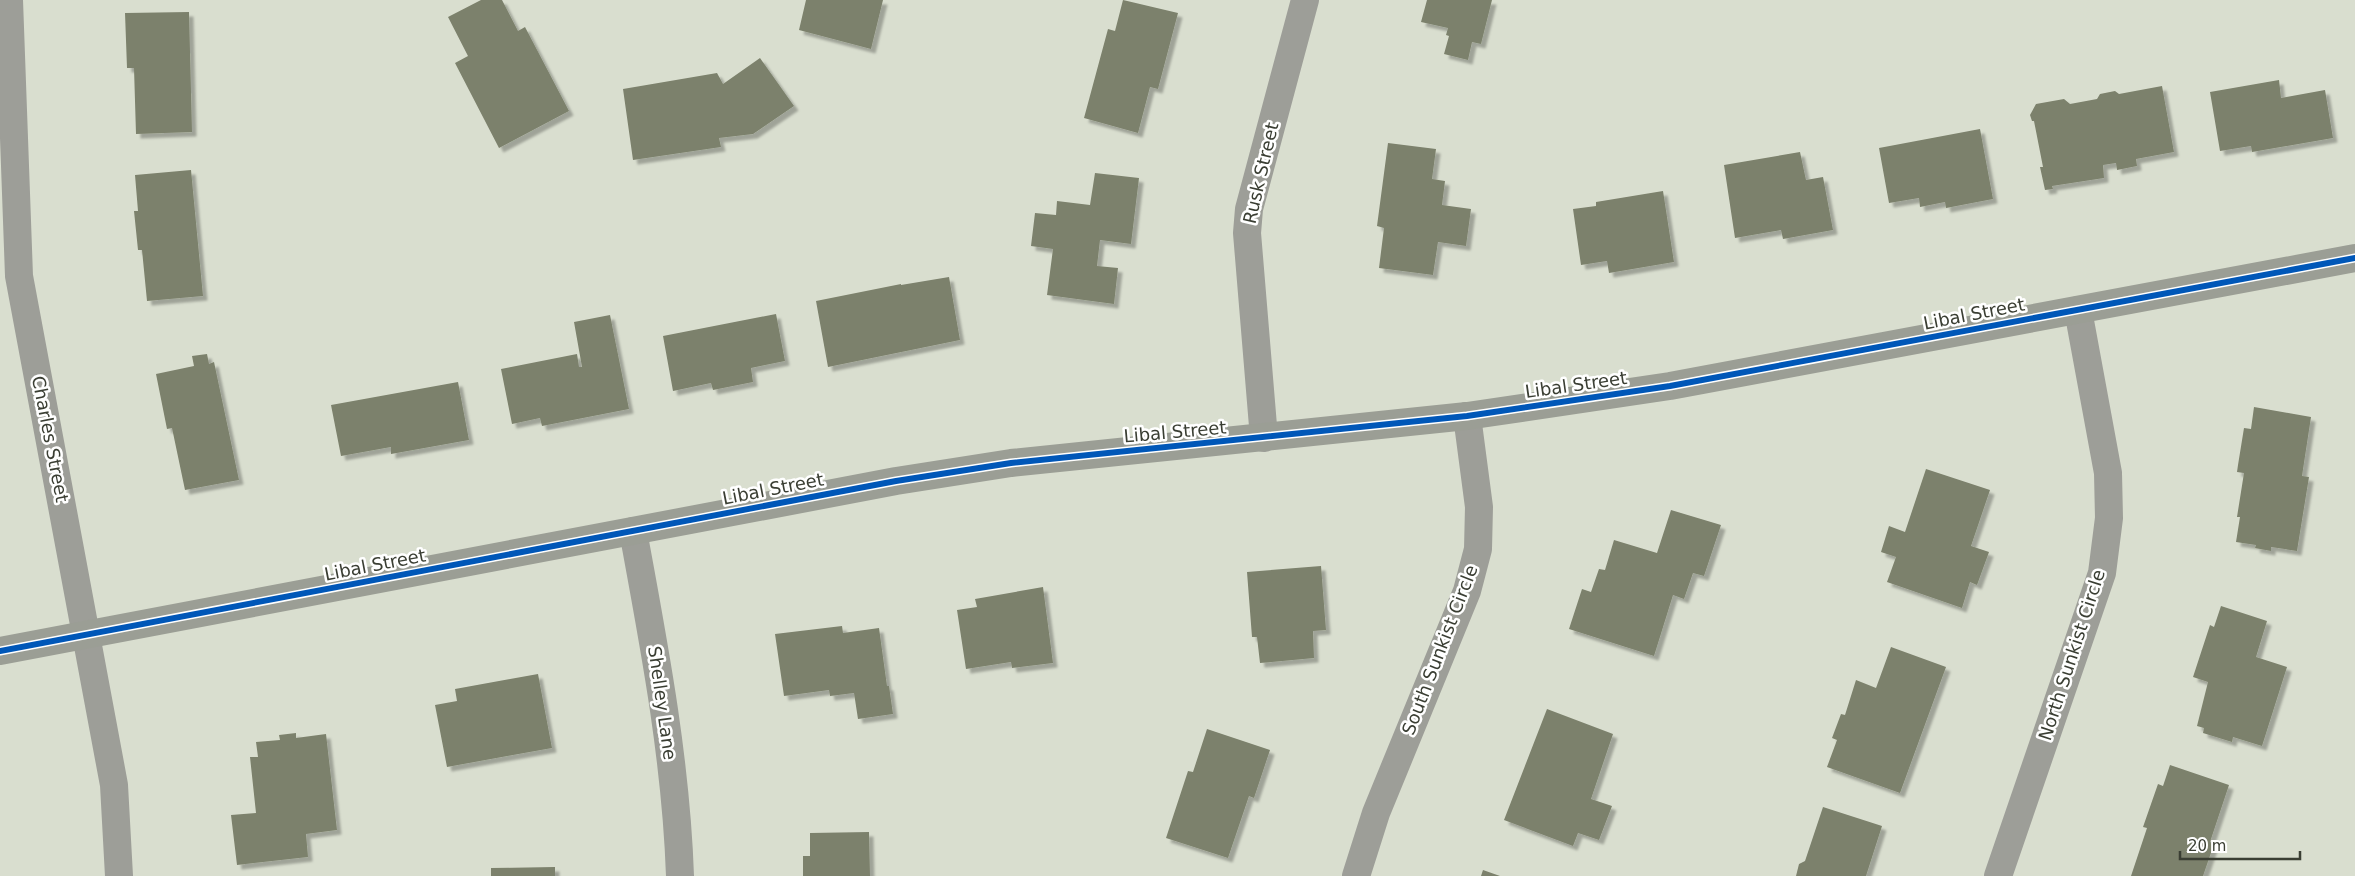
<svg xmlns="http://www.w3.org/2000/svg" width="2355" height="876" font-family="'DejaVu Sans',sans-serif">
<defs>
<filter id="shadow"><feDropShadow dx="4.5" dy="4.5" stdDeviation="1" flood-color="#0004"/></filter>
</defs>
<rect width="100%" height="100%" fill="#d9decf"/>
<path fill="#7c816c" filter="url(#shadow)" d="M481,0H502L518,31L525,27L569,111L499,148L455,63L468,56L448,17Z
M806,0H883L871,49L799,30Z
M1123,0L1178,13L1158,89L1150,87L1138,133L1084,118L1108,29L1115,31Z
M1427,0H1492L1481,44L1472,42L1468,60L1444,54L1449,36L1446,35L1448,28L1421,22Z
M189,12L192,132L136,134L134,68H127L125,13Z
M760,58L794,106L753,134L719,138L721,147L633,160L623,89L717,73L723,84Z
M2279,80L2281,98L2325,90L2333,138L2252,152L2251,146L2220,151L2210,92Z
M2162,86L2174,152L2136,159L2137,166L2117,170L2116,163L2103,165L2104,178L2052,186L2053,189L2045,190L2040,167H2043L2034,121H2032L2030,115L2036,104L2064,99L2070,104L2097,99L2100,94L2115,91L2119,94Z
M1980,129L1993,199L1946,208L1945,202L1920,207L1919,198L1889,203L1879,148Z
M1388,143L1436,149L1432,179L1445,181L1442,205L1471,209L1466,246L1438,242L1433,275L1379,268L1384,228L1377,226Z
M1800,152L1806,180L1823,177L1833,230L1783,239L1781,230L1735,238L1724,165Z
M191,170L203,296L147,301L142,250H138L134,211H138L135,175Z
M1095,173L1139,178L1131,244L1100,240L1097,266L1118,268L1114,304L1047,295L1053,249L1031,246L1035,213L1056,215L1057,201L1090,205Z
M1663,191L1674,262L1609,273L1607,261L1581,265L1573,209L1596,206V202Z
M949,277L960,340L828,367L816,301L901,284V285Z
M776,314L785,361L751,368L753,382L713,390L711,383L673,391L663,336Z
M610,315L629,409L542,426L540,418L512,424L501,369L577,354L579,367H582L574,322Z
M207,354L209,364L214,362L239,480L185,490L172,428L167,429L156,374L194,366L192,356Z
M458,382L469,440L391,454V447L341,456L331,405Z
M2254,407L2311,417L2302,476L2309,477L2297,551L2271,547V551L2255,548L2256,545L2236,542L2240,517H2237L2244,473L2237,472L2238,465L2244,428L2251,429Z
M1926,469L1990,490L1971,546L1989,552L1977,585L1970,582L1962,608L1887,582L1896,557L1881,552L1889,526L1905,532Z
M1671,510L1721,525L1704,576L1693,573L1684,599L1673,595L1654,656L1569,629L1582,589L1591,592L1599,569L1605,570L1614,540L1657,553Z
M1321,566L1326,630L1313,631L1314,658L1260,663L1257,637H1252L1247,572Z
M1043,587L1053,663L1012,668L1011,662L966,669L957,610L977,607L975,599Z
M2221,606L2267,621L2256,657L2287,667L2262,746L2233,737L2232,742L2203,733L2204,728L2197,726L2208,682L2193,677L2210,625L2214,627Z
M842,626L843,633L879,628L887,686H889L893,714L858,719L854,693L830,696L829,690L784,696L775,634Z
M1891,647L1946,667L1900,793L1827,767L1837,740L1832,738L1841,714L1845,715L1856,680L1876,688Z
M538,674L552,748L447,767L435,705L457,701L455,689Z
M1547,709L1613,734L1591,799L1612,806L1599,840L1578,833L1573,846L1504,820Z
M1207,729L1270,750L1254,798L1249,796L1228,858L1166,838L1188,771L1193,772Z
M296,733V738L326,734L337,830L306,834L308,857L237,865L231,815L256,813L250,757H258L256,742L280,740L279,735Z
M2170,765L2229,785L2210,842L2214,844L2203,876H2131L2147,828L2143,827L2158,784L2163,786Z
M1823,807L1882,826L1866,876H1796L1799,864L1805,861Z
M869,832L870,876H803V856H810V833Z
M555,867V876H491V868Z
M1483,870L1500,876H1481Z"/>
<g fill="none" stroke-linecap="round" stroke-linejoin="round">
<path stroke="#9d9e98" stroke-width="28" d="M9,0L19,276L114,785L119,876
M1264,438L1247,233L1249,209L1305,0
M633,531C654,645 676,759 680,876
M1356,876L1376,813L1467,591L1478,549L1479,507L1467,416
M1998,876L2102,573L2109,518L2108,473L2078,310"/>
<path stroke="#9b9e95" stroke-width="28" d="M0,651L896,481L1011,463L1467,416L1670,386L2355,258"/>
<defs>
<path id="cycleway" d="M0,651L896,481L1011,463L1467,416L1670,386L2355,258"/>
</defs>
<use href="#cycleway" stroke="#fff" stroke-width="9"/>
<use href="#cycleway" stroke="#0057b8" stroke-width="6"/>
</g>
<g text-anchor="middle" stroke-width="5" stroke-linejoin="round" paint-order="stroke">
<g font-size="18" fill="#3a3e33" stroke="#fff">
<text transform="translate(1261 173) rotate(-77)" y="6">Rusk Street</text>
<text transform="translate(1974 314) rotate(-11)" y="6">Libal Street</text>
<text transform="translate(1576 385) rotate(-8)" y="6">Libal Street</text>
<text transform="translate(1175 432) rotate(-5)" y="6">Libal Street</text>
<text transform="translate(50 439) rotate(79)" y="6">Charles Street</text>
<text transform="translate(773 489) rotate(-11)" y="6">Libal Street</text>
<text transform="translate(375 565) rotate(-11)" y="6">Libal Street</text>
<text transform="translate(1440 650) rotate(-69)" y="6">South Sunkist Circle</text>
<text transform="translate(2072 655) rotate(-72)" y="6">North Sunkist Circle</text>
<text transform="translate(662 703) rotate(82)" y="6">Shelley Lane</text>
</g>
</g>
<path d="M2180 851v8h120v-8" fill="none" stroke="#3a3e33" stroke-width="2.5"/>
<text x="2188" y="851" font-size="15" fill="#3a3e33" stroke="#ffffff" stroke-width="4" paint-order="stroke">20 m</text>
</svg>
